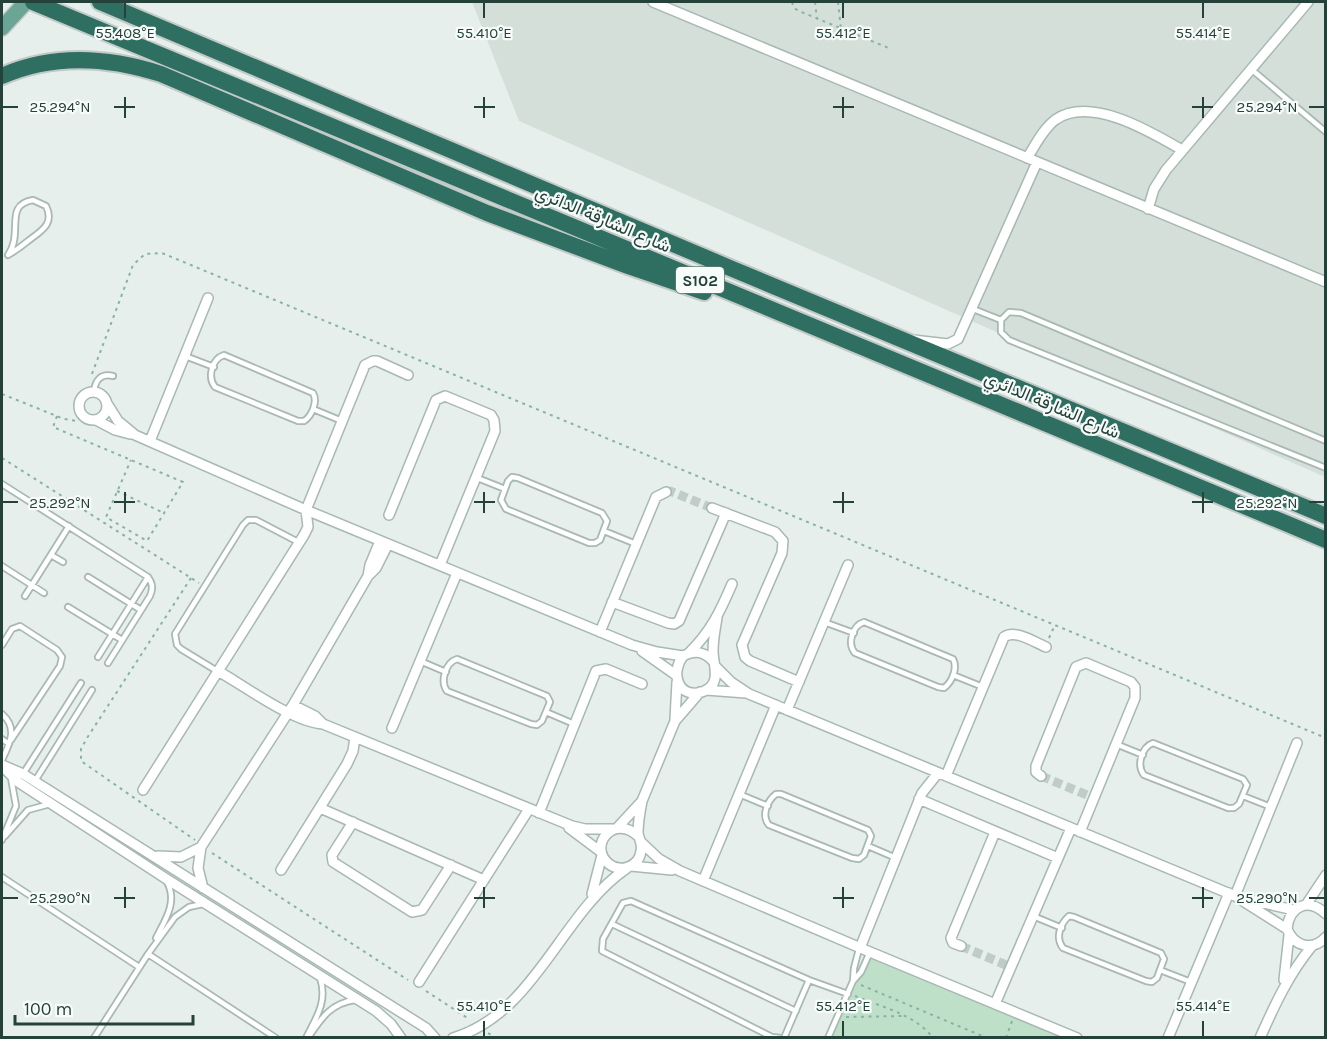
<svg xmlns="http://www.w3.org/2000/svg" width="1327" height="1039" font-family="Karla,Vazirmatn,sans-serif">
<rect width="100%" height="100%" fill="#e6efeb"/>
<path fill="#d4dfda" d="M472,2H1325V477L519,121Z"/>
<path fill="#bfe0c8" d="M870,952L1065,1037L831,1038L828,1036Z"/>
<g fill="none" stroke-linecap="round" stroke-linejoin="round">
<path stroke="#bfccc8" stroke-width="9" stroke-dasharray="9 4.5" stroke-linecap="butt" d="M666,492L670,491L712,508
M1041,776L1087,795
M961,946L1006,965"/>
<defs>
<path id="service" d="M1251,69L1326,132
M33,200L46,206C55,224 41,231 28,241C22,246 15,251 8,255C24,233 3,205 33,200Z
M973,309L1001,320
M224,355L313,393C318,401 312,416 304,421H298L215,387C207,377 212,359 224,355Z
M185,356L214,367
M94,392C95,381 100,373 113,376
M313,409L342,421
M1326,441L1021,313L1009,312L1001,320V332L1009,340L1326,468
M475,477L505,489
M512,477L518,478L602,513L607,521L600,540L595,543H589L506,509L501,500L508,481Z
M2,484L148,577C153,584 153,589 150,596L108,663
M604,531L636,544
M51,555L63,562
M2,566L44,593
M88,577L141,610
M25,596L69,526
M68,607L122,640
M824,622L854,633
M864,622L953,659C958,668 952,682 944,688L938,687L855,653C847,644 852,626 864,622Z
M2,645L12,629L20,626L57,650L62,657L60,666L11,740
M98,657L148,577
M457,659L547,696L550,702L542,721L537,725L531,724L447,691C440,682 445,663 457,659Z
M420,661L446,672
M217,671L181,649L177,645L175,634L243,525L248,520H256L300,543
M953,675L983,687
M546,712L574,724
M2,714C18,728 10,743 2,760
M2,739L9,744
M1153,743L1243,779L1247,785L1239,804L1234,808H1228L1144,775C1136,765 1142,747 1153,743Z
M1116,744L1143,755
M23,774L81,683
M35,781L92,690
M739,794L768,806
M776,794H781L868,830L871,836L864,855L859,859L852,858L769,825C761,816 767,801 776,794Z
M1243,796L1271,807
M5,836L28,810L50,804
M2,840L16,806L11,778
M868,846L896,858
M2,877L139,967
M1033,916L1062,928
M1069,916L1074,917L1161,953L1164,959L1157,978L1152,982L1146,981L1063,948C1055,938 1060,924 1069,916Z
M612,924L796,1011
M156,938C165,920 178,902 167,882
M148,954L276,1038
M1160,970L1191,982
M853,981L854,968L859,949
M310,1035C322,1017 332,1003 355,1000
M94,1038L148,954L175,917L189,907L203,904
M306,1038C316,1018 328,1001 320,978
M781,1038L772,1037L602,951L603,939L623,903L631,901L809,980L848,994
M784,1038L809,980
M828,1038L853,981L861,972L870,952"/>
<path id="minor" d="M653,2L1326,282
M1027,158C1035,146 1043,129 1055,120C1090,95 1151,132 1182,150
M1148,209L1154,189L1166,170L1308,2
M913,340L948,344L958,339L1037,162
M79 406a14 14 0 1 1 28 0a14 14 0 1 1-28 0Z
M106,402L118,421L135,435L306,510L632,645L657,652L683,656
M96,420L115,430L130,434
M150,441L208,298
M712,508L775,532L783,541L782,553L742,645L745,657L750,661L799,682
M389,515L436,400L445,396L491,415L494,420L495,431L440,565
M368,576L370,565L380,541
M612,602L668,623L674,624L679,621L726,513
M600,632L656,497L666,492
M642,651L676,675
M689,653C711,631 720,612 732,584
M713,661C704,651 695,650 683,656C670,673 678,699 702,692C723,685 713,665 713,651C713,640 715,629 717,618
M716,667L731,682L749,694L1235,896L1287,929
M218,671C246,687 293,722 323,724L572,826L585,829H612
M706,690L746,693
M293,705L315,716L323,724
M787,710L848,565
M675,719L677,682
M392,728L457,573
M2,765L23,774L426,1028L435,1038
M2,766L18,782L165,878L376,1011L391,1024L401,1038
M946,776L1004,637C1015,629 1034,642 1046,647
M1041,776L1036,772V766L1076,667L1086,663L1131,682L1135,687V698L1080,832
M143,790L304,535L308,527L306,510L365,365L373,361H377L408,375
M919,799L1058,858
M320,808L484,880
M539,813L596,671L606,669L642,684
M353,822L332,855L333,862L412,912L422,910L451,865
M569,828L601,852
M617,828L642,801L675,721L700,692
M638,836C614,813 587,846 609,864C620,873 639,867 641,851C643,844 639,840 638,833C638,823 640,811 642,801
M641,842L659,859L680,871L870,952L1077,1038
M158,856L181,857L201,847
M631,866L672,870
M281,870L347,764L353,751L355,737
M703,881L776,705
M203,888L198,868L201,847L293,705L368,576L376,568L388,544
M592,894L602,855
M1235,896L1297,743
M1250,900L1294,910
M1306,905L1326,875
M1326,914C1308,897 1289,906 1287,929C1294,946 1312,952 1326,937
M961,946L953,943L951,938L995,832
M860,948L922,793L938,773
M1284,980L1289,935
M419,982L529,809
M995,1004L1071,828
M453,1038C536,1013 560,914 627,868
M1168,1038L1229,893
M1260,1038C1275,1004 1289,974 1312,946"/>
<path id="primary" d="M2,28L26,2"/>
<path id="motorway" d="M33,2L1326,540
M100,2L730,268L1326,516
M2,76C54,53 108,57 161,74L487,213L628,266L704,292"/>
</defs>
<use href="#service" stroke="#a8b8b2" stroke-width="8"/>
<use href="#minor" stroke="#a8b8b2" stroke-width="12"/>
<use href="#primary" stroke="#c2cac8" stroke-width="18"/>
<use href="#motorway" stroke="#c2cac8" stroke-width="20"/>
<path stroke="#86b3a5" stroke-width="2" stroke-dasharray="3 4.5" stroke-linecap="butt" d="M792,2L794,8L799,11L891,49
M815,2L817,19
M838,2L841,29
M92,374L133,265L145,254L162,253L1326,738
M2,394L64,419L76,421L82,415
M57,416L53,427L183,482L147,541L106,517L131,460
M2,458L199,583
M117,491L164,513
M191,578L87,738L81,749V761L195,840
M1049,638L1055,625
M212,853L408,980
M861,985L987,1038
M426,991L469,1019
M855,996C881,1007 915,1014 933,1038
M846,1017L903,1016
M488,1033L496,1038
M1006,1038L1012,1021"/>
<use href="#service" stroke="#fff" stroke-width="4.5"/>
<use href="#minor" stroke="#fff" stroke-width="9"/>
<use href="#primary" stroke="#6aa596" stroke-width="15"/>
<use href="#motorway" stroke="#2f6f62" stroke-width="16"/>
</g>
<path fill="none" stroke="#24423a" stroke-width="2" d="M125,3V18M484,3V18M843,3V18M1203,3V18M125,97V118M484,97V118M843,97V118M1203,97V118M3,107H18M114,107H135M474,107H495M833,107H854M1192,107H1213M1309,107H1324M125,492V513M484,492V513M843,492V513M1203,492V513M3,502H18M114,502H135M474,502H495M833,502H854M1192,502H1213M1309,502H1324M125,887V908M484,887V908M843,887V908M1203,887V908M3,898H18M114,898H135M474,898H495M833,898H854M1192,898H1213M1309,898H1324M484,1021V1036M843,1021V1036M1203,1021V1036"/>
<g text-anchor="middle" stroke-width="4.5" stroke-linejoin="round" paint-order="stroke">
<rect fill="#f7fbf9" stroke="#637a73" stroke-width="1.5" x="676" y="267" width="48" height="26" rx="4.5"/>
<g font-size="16" font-weight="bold" fill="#24423a">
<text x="700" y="286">S102</text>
</g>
<g font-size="18" fill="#24423a" stroke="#f7fbf9">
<text transform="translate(603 219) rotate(23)" y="6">شارع الشارقة الدائري</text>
<text transform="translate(1052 405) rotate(23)" y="6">شارع الشارقة الدائري</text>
</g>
</g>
<g font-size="15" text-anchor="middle" fill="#24423a" stroke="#f7fbf9" stroke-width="4.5" stroke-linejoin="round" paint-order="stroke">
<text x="125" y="38">55.408°E</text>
<text x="484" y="38">55.410°E</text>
<text x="843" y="38">55.412°E</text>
<text x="1203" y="38">55.414°E</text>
<text x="60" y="112">25.294°N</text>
<text x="1267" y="112">25.294°N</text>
<text x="60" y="508">25.292°N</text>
<text x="1267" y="508">25.292°N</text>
<text x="60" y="903">25.290°N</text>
<text x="1267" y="903">25.290°N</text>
<text x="484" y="1011">55.410°E</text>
<text x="843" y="1011">55.412°E</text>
<text x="1203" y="1011">55.414°E</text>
</g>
<rect width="1327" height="1039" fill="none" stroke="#24423a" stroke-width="6"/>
<path d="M15 1015v9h178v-9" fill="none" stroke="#24423a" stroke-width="3"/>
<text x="24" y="1015" font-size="18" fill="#24423a" stroke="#f7fbf9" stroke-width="4.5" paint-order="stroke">100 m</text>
</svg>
